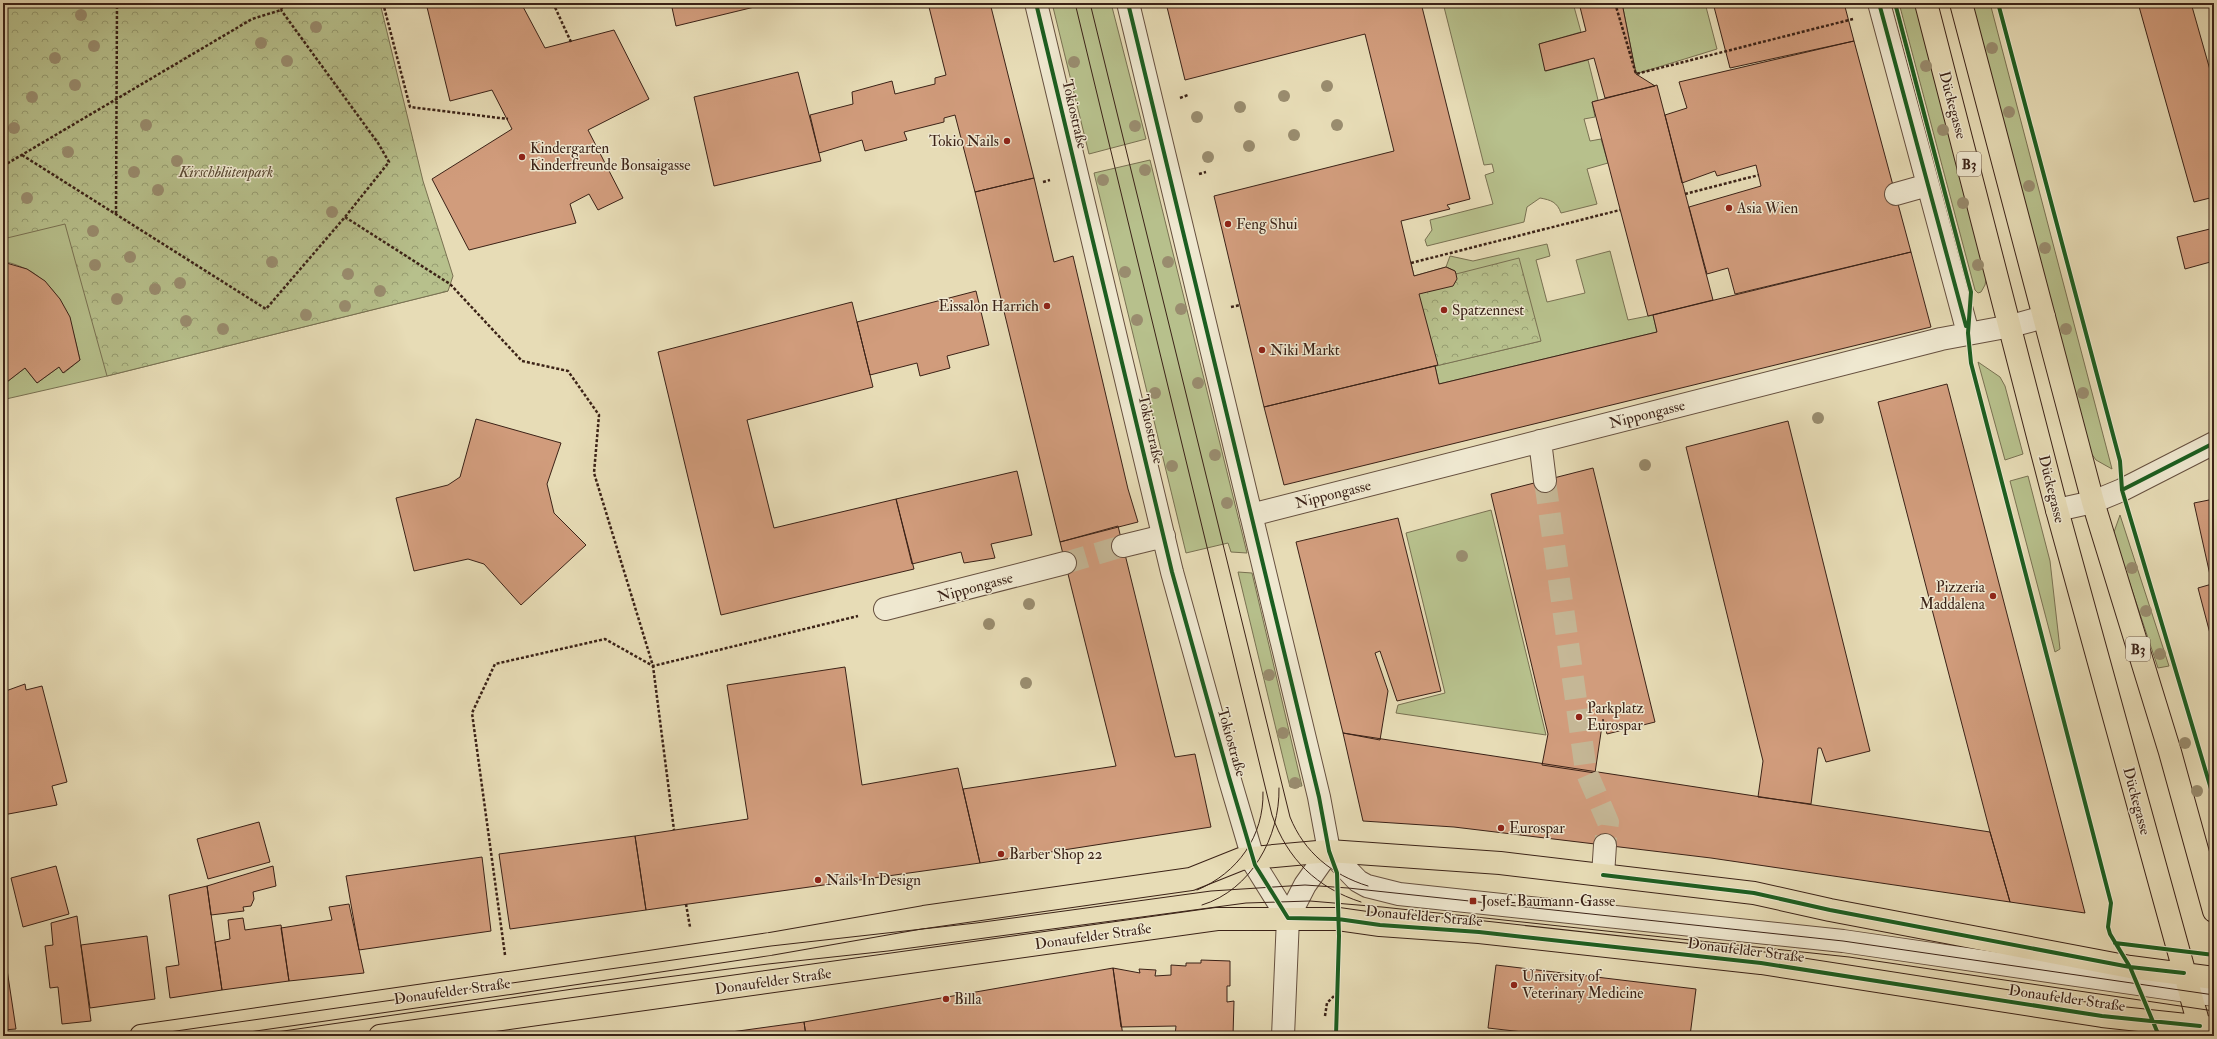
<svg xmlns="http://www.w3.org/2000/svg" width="2217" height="1039" font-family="'IM FELL Double Pica',serif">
<defs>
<pattern id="forest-crowns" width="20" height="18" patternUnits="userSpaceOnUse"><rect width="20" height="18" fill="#b7c08c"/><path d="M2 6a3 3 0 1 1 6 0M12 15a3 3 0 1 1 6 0" fill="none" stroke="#969c71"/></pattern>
</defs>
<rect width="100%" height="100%" fill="#e7dcb6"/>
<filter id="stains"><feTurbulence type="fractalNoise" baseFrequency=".005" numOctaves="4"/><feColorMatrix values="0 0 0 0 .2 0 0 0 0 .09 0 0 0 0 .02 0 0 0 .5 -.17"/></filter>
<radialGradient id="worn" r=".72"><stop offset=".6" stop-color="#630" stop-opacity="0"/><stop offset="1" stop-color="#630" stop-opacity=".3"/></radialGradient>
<path fill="#b7c08c" stroke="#797152" d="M1052,3H1111L1146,139L1089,154Z
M1443,3H1573L1581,32L1539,44L1546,71L1588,60L1598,100L1592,102L1595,117L1584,119L1590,141L1601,139L1608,163L1587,169L1597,204L1561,213C1557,202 1551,200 1540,198L1527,207L1524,222L1427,246L1425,240L1432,230L1430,220L1493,204L1485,175L1494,172L1492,164L1484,165Z
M1622,3H1705L1717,49L1636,74Z
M1899,3H1919L1988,269L1985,285L1981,292L1978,293L1975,290Z
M1970,3H1990L2112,469L2096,460L2086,446Z
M1150,160L1247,553L1231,552L1228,543L1186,553L1094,173Z
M3,179L357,245L448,291L107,376L6,399L3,385L25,368L37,383L59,367L64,373L80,360C71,323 66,295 32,272C24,268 12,262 3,262Z
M1547,244L1550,256L1536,260L1547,302L1585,293L1576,260L1610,251L1628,320L1653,315L1657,332L1439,384L1435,366L1541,341L1456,274L1455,271L1446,267L1450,256L1473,261Z
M1978,362L2000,377L2005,386L2023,454L2005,460Z
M2028,476L2050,561L2060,649L2055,652L2010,481Z
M1491,510L1546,735L1396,713L1398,705L1445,693L1406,533Z
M2120,515L2169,666L2158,668L2117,545L2114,532Z
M1238,572L1252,573L1302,786L1290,787Z"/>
<path fill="url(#forest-crowns)" stroke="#797152" d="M3,3H380L423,181L453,276L448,291L107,376L65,224L3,239Z
M1519,258L1541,341L1373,381L1411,263L1414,276L1446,267L1455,271L1456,274Z"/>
<path fill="#d19c7c" stroke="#3b2217" d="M426,3H521L545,48L614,30L649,99L588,130L623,198L598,210L589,194L570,204L576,223L469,250L432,179L512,129L492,90L450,101Z
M671,3H771L676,26Z
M928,3H990L1034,178L975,192L955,115L944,118V122L904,132L907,140L865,151L862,140L819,153L810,115L853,104L852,92L892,81L895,94L935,84V78L946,75Z
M1166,3H1421L1470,199L1447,205L1450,209L1401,221L1414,276L1446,267L1455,271L1456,274L1457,279L1453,286L1419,294L1438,365L1264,407L1214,196L1394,151L1365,34L1185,80Z
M1579,3H1622L1636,74L1655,86L1605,98L1594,58L1545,71L1539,44L1586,31Z
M1713,3H1844L1854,41L1730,68Z
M2138,3H2191L2214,84V197L2194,202Z
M1854,41L1911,252L1735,294L1728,268L1707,274L1689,207L1761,186L1756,165L1717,176L1715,171L1682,183L1665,115L1687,108L1679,82Z
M798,72L821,161L714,186L694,97Z
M1657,85L1713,300L1648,316L1592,102Z
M1034,178L1054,262L1073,256L1128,489L1138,522L1060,542L975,192Z
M2214,228V261L2185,269L2177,237Z
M1911,252L1931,327L1284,485L1264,407L1435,366L1439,384L1657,332L1653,315Z
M3,262L27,269L45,281L60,299L70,317L80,360L63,373L59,367L37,383L25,368L3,385Z
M2214,281V296L2210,282Z
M976,291L989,345L947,356L950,368L920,376L917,363L870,375L857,322Z
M852,302L873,387L747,420L774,528L896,499L914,569L721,615L658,352Z
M1947,384L2085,913L2010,902L1990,832L1878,402Z
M476,419L561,443L547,484L554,513L586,545L521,605L484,564L468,559L414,571L396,498L448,485L460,477Z
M1788,421L1870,751L1826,762L1821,748H1818L1811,804L1758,797L1763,761L1686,447Z
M1593,468L1655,722L1607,734L1603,719L1595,773L1542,765L1548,734L1491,494Z
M1017,471L1032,535L991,544L995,558L964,563L961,552L912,564L896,499Z
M2214,499V584H2212L2194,503Z
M1398,518L1441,691L1397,701L1380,651L1375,653L1388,691L1380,740L1343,733L1296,542Z
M1118,526L1175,757L1195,754L1211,827L980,863L963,789L1116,766L1060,542Z
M2212,584H2214L2213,645L2198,588Z
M845,667L862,785L958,768L980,863L646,910L635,836L748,819L727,685Z
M25,684L26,690L42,686L67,782L52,786L57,805L3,815V692Z
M1343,733L1990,832L2010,902L1711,858L1454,827L1363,821Z
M259,822L270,862L208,879L197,839Z
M635,836L646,910L510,929L499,854Z
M482,857L491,931L359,950L346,876Z
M56,866L69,914L23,927L11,878Z
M273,866L276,886L253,892L254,899L251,906L243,907L244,911L211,915L207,886Z
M207,886L222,990L170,998L166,967L179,965L169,895Z
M349,904L364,973L289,981L281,928L332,920L329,907Z
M77,916L91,1021L62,1024L58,987L50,988L45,946L53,945L51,923Z
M243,918L245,930L281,925L289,981L222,990L215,942L230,939L228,920Z
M147,936L155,999L90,1008L81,945Z
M3,943L16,1029L3,1030Z
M1201,960L1230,961V986H1227V1002L1234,1001L1233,1036H1175L1176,1026L1121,1027L1113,968L1140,973L1139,969L1156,970L1155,976L1171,975V965L1186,966V963H1201Z
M1496,965L1696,989L1690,1036H1558L1488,1028Z
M1113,968L1123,1036H806L804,1022Z
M804,1022L806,1036H702Z"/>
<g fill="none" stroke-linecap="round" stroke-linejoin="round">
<path stroke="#c5b796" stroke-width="22" stroke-dasharray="22 11" stroke-linecap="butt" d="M1545,481L1586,771L1608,822L1605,845
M1065,563L1123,546"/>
<defs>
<path id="minor" d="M1036,3L1172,572L1229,777L1255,865L1288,918L1283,1036
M1128,3L1319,797L1329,851L1305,885L1288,918
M1879,3L1968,333
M1896,194L1928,185
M1540,441L1545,481
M2057,510L2093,502L2122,490L2214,443
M1251,515L1941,339L2011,326L2044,317
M1123,546L1164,536
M885,609L1065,563
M1329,851L1358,881L1367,886L1399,894L1843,941L2214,995
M1603,875L1605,845"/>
<path id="major" d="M1926,3L2057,510L2202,1036
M1961,3L2093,502L2170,752L2214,911
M141,1036L509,983L770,944L924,917L1191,879L1241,859L1329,851L1500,863L1754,893L1830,910L2130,967L2214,978
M380,1036L1217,919H1338L1380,925L1479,932L1761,963L2102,1016L2214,1028"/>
</defs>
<use href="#minor" stroke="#66503f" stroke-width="24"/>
<use href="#major" stroke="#3b2217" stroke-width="24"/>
<path stroke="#3b2217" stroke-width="2.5" stroke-dasharray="3 2" stroke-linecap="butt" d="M383,3L410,107L508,119
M553,3L571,42
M1615,3L1636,74L1853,19
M281,10L284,3
M1180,98L1188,95
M22,155L266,309L345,217L389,162L378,143L281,10
M3,166L252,19L281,10
M1199,174L1206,172
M1043,182L1050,180
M1685,194L1759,175
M116,214L117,3
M345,217L450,284L522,361L568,371L599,415L594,473L653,666L674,830
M1411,263L1620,210
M1231,307L1240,305
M686,904L690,927
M505,955L472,713L495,664L605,639L653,666L858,616
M1325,1016L1327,1003L1336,994"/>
<use href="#minor" stroke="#efe8d0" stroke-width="22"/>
<use href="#major" stroke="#e7dcb6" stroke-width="22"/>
<path stroke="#3b2217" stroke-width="1" d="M1075,3L1272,815C1287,859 1317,888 1361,902
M1090,3L1290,817C1304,852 1332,875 1368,886
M1197,890C1238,873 1264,836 1263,792
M1202,905C1251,890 1280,837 1279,788
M141,1036L771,946L976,923L1211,891L1305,885L1348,888L1843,941L2214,995
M249,1036L573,989L768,964L888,951L1246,903L1310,901L1382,907L1849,957L2214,1011"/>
<defs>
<path id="cycleway" d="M1036,3L1172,572L1229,777L1255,865L1288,918L1338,919L1380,925L1479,932L1761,963L2102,1016L2200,1026
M1128,3L1319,797L1329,851L1337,873L1339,936L1336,1036
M1879,3L1966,326
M1895,3L1971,292L1968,333L1971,363L2111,903L2108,927L2110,934L2130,967L2159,1036
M1998,3L2120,461L2122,490L2214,799
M2122,490L2214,443
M1603,875L1754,893L1830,910L2130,967L2184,973
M2115,943L2214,955"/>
</defs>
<use href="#cycleway" stroke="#efe8d0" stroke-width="6"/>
<use href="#cycleway" stroke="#1b5e20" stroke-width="4"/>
</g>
<g fill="#998c6e">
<circle cx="81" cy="15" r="6"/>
<circle cx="316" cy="27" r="6"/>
<circle cx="261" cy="43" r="6"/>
<circle cx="94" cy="46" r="6"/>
<circle cx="1992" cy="48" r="6"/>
<circle cx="55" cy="58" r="6"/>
<circle cx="287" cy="61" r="6"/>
<circle cx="1074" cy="62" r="6"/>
<circle cx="1926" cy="66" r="6"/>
<circle cx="75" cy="85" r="6"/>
<circle cx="1327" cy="86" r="6"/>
<circle cx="1284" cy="96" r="6"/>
<circle cx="32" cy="97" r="6"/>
<circle cx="1240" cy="107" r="6"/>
<circle cx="2009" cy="112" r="6"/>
<circle cx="1197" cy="117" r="6"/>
<circle cx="146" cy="125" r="6"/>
<circle cx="1337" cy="125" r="6"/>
<circle cx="1135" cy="126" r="6"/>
<circle cx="14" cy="128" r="6"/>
<circle cx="1943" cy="130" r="6"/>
<circle cx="1294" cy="135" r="6"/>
<circle cx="1249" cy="146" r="6"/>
<circle cx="68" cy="152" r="6"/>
<circle cx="1208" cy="157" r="6"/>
<circle cx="177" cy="161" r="6"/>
<circle cx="1145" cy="170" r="6"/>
<circle cx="134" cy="172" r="6"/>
<circle cx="1103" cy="180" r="6"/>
<circle cx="2029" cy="186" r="6"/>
<circle cx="158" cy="190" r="6"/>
<circle cx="27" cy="198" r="6"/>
<circle cx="1963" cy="203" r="6"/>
<circle cx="332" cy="212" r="6"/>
<circle cx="93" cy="231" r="6"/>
<circle cx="2045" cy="248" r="6"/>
<circle cx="130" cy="257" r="6"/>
<circle cx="272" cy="262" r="6"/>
<circle cx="1168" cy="262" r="6"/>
<circle cx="95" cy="265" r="6"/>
<circle cx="1978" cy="265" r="6"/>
<circle cx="1125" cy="272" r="6"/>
<circle cx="348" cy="274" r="6"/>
<circle cx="180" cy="283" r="6"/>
<circle cx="155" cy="289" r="6"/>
<circle cx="380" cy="291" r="6"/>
<circle cx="117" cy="299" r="6"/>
<circle cx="345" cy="306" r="6"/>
<circle cx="1181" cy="309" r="6"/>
<circle cx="306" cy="315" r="6"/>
<circle cx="1137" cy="320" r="6"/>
<circle cx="186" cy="321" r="6"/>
<circle cx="223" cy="329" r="6"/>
<circle cx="2066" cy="329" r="6"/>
<circle cx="1198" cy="383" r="6"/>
<circle cx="1155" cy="393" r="6"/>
<circle cx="2083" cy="393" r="6"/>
<circle cx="1818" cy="418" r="6"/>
<circle cx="1215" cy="455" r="6"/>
<circle cx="1645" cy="465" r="6"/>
<circle cx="1172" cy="466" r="6"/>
<circle cx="1227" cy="503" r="6"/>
<circle cx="1462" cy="556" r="6"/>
<circle cx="2132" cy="568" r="6"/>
<circle cx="1029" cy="604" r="6"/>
<circle cx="2146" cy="611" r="6"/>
<circle cx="989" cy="624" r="6"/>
<circle cx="2160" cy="654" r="6"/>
<circle cx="1269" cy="675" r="6"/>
<circle cx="1026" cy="683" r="6"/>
<circle cx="1283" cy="733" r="6"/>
<circle cx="2185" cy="743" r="6"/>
<circle cx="1295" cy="783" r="6"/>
<circle cx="2197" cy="791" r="6"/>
</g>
<g fill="#8f2418" stroke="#efe8d0" stroke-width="1.5">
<circle cx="1007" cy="141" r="4"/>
<circle cx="522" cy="157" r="4"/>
<circle cx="1729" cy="208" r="4"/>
<circle cx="1228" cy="224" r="4"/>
<circle cx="1047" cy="306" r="4"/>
<circle cx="1444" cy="310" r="4"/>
<circle cx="1262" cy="350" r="4"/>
<circle cx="1993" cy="596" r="4"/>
<circle cx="1579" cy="717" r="4"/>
<circle cx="1501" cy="828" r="4"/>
<circle cx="1001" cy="854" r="4"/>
<circle cx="818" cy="880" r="4"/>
<rect x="1469" y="897" width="8" height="8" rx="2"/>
<circle cx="1514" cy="985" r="4"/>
<circle cx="946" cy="999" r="4"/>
</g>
<g text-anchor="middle" stroke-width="3" stroke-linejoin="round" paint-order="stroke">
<g fill="#efe8d0" stroke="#715d4e" stroke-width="1">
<rect x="1957" y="152" width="24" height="24" rx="3"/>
<rect x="2126" y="637" width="24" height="24" rx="3"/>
</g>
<g font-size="14" font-weight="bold" fill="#3b2217">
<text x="1969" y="169">B3</text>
<text x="2138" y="654">B3</text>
</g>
<g font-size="15" fill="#3b2217" stroke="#efe8d0">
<text transform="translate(1953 105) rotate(75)" y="5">Dückegasse</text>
<text transform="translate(1075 114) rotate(77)" y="5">Tokiostraße</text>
<text transform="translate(1647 414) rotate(-14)" y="5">Nippongasse</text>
<text transform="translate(1151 429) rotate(77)" y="5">Tokiostraße</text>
<text transform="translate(2052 489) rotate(76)" y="5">Dückegasse</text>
<text transform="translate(1333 494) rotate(-14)" y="5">Nippongasse</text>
<text transform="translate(975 587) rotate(-15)" y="5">Nippongasse</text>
<text transform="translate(1232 742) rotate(74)" y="5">Tokiostraße</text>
<text transform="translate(2137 801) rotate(75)" y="5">Dückegasse</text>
<text transform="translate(1424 916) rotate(5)" y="5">Donaufelder Straße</text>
<text transform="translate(1093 936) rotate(-8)" y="5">Donaufelder Straße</text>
<text transform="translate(1746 950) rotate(7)" y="5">Donaufelder Straße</text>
<text transform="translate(773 981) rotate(-8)" y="5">Donaufelder Straße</text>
<text transform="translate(452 991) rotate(-8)" y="5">Donaufelder Straße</text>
<text transform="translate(2067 998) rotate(8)" y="5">Donaufelder Straße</text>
</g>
<g font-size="15" fill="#3b2217" stroke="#efe8d0" text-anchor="start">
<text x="999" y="146" text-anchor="end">Tokio Nails</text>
<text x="530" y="153">Kindergarten<tspan x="530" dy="17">Kinderfreunde Bonsaigasse</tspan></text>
<text x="1737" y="213">Asia Wien</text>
<text x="1236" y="229">Feng Shui</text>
<text x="1039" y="311" text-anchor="end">Eissalon Harrich</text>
<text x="1452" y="315">Spatzennest</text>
<text x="1270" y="355">Niki Markt</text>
<text x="1985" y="592" text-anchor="end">Pizzeria<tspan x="1985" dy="17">Maddalena</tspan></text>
<text x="1587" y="713">Parkplatz<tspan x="1587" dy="17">Eurospar</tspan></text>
<text x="1509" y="833">Eurospar</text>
<text x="1009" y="859">Barber Shop 22</text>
<text x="826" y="885">Nails In Design</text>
<text x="1481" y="906">Josef-Baumann-Gasse</text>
<text x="1522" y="981">University of<tspan x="1522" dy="17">Veterinary Medicine</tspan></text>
<text x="954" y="1004">Billa</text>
</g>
<g font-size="15" font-style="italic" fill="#5a4a34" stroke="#efe8d0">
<text x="226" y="177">Kirschblütenpark</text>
</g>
</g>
<rect width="2217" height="1039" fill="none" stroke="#e7dcb6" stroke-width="16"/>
<rect x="4" y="4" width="2209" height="1031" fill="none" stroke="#3b2217" stroke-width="2"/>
<rect x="8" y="8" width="2201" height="1023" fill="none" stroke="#3b2217"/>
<rect width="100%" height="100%" filter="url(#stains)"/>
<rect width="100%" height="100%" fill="url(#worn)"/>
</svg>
